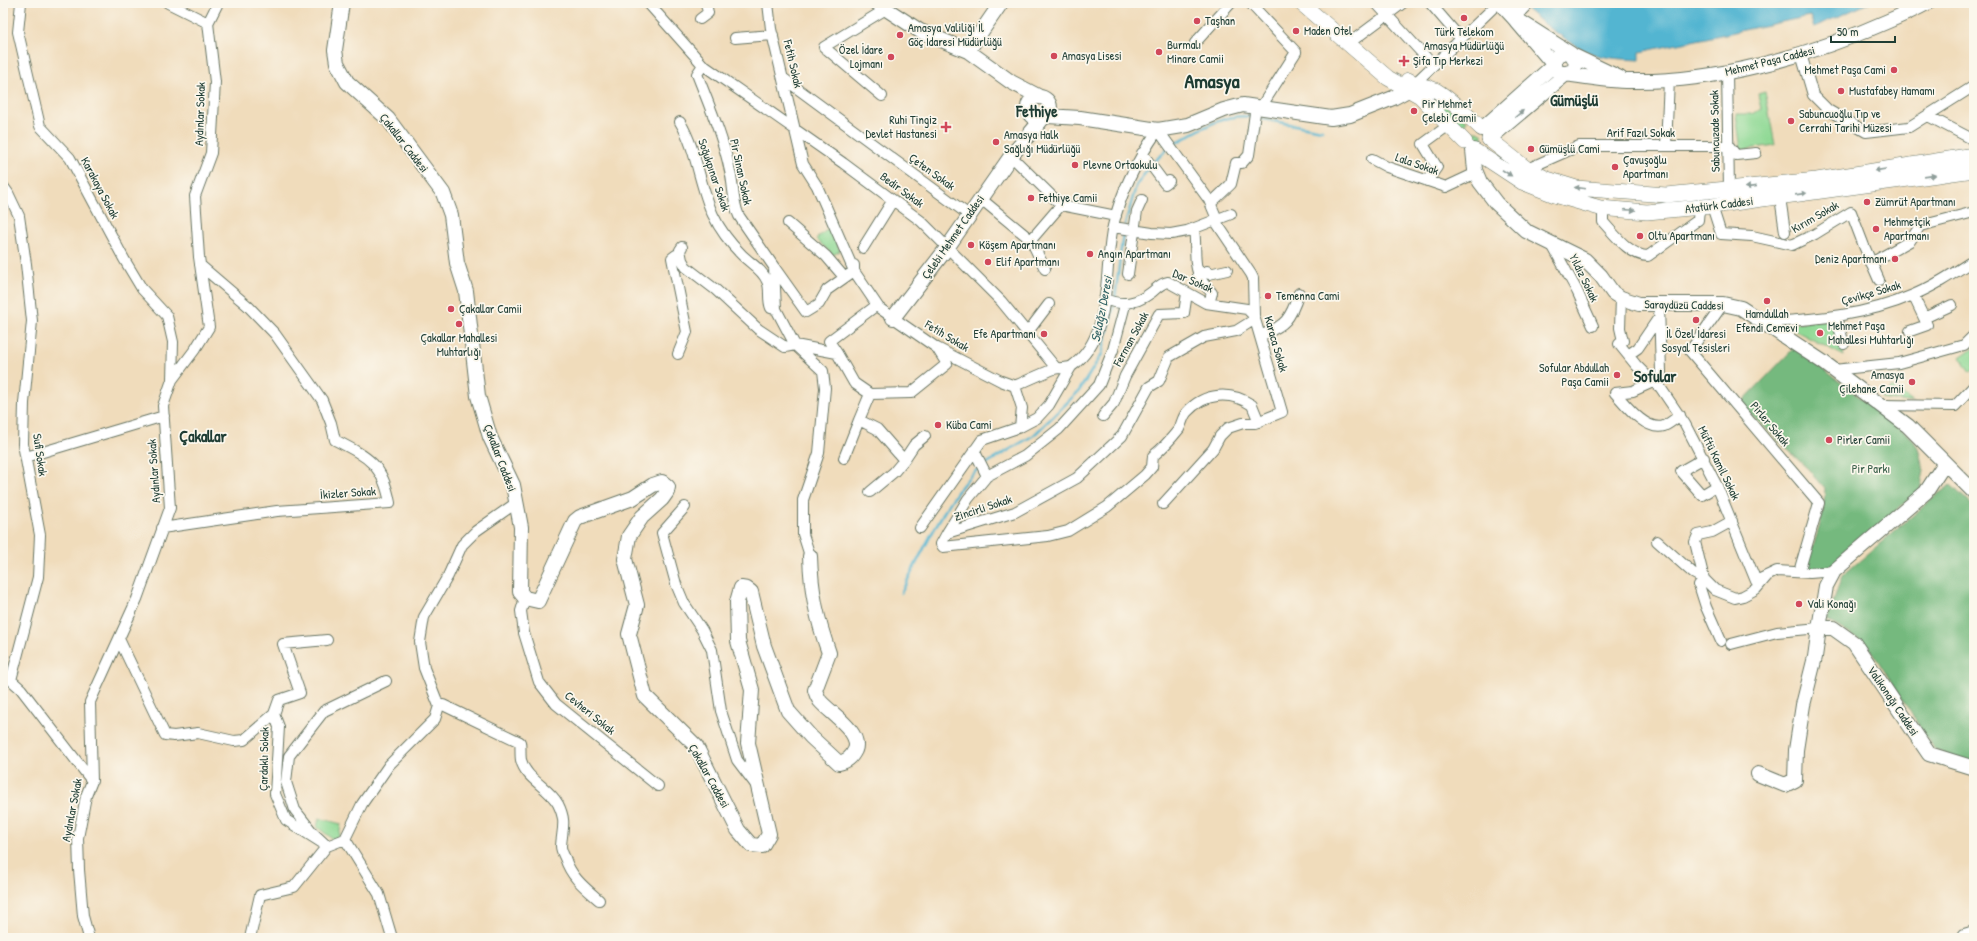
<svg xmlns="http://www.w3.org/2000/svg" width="1977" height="941" font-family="'Patrick Hand',sans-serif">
<rect width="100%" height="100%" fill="#fbf7ec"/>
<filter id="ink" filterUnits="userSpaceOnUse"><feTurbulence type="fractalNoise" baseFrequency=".025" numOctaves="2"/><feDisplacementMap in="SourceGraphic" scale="8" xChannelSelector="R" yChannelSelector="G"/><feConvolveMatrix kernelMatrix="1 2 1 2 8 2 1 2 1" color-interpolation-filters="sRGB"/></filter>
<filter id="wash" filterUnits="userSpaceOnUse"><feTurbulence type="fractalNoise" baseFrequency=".012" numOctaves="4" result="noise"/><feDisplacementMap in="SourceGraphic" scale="16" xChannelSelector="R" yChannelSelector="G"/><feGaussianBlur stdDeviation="0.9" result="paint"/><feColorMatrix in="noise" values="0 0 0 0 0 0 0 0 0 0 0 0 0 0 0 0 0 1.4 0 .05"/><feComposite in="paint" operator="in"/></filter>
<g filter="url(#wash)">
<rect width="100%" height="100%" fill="#f0dcbb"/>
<path fill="#90d995" stroke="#588b64" d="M1765,92L1775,145L1741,150L1736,114H1753L1761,109L1758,94Z
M1432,97L1467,121L1459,129Z
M1469 138a7 7 0 1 1 14 0a7 7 0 1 1-14 0Z
M830,227L840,251L833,255L816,239Z
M1834,319L1844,356L1792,329V323Z
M1974,347V370L1970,372L1960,357Z
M1892,387L1914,403L1881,398Z
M319,818L341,824L339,837L334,840L317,827Z"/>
<path fill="#74b97e" stroke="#4a7b59" d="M1795,347L1911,437L1918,448L1924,471L1920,490L1831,566L1817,570L1804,566C1817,540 1824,517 1825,488L1809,470L1740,404Z
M1951,485L1974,507V768L1933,748L1868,645L1827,620L1842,576L1938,494Z"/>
<path fill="#53b5d1" stroke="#397982" d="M1520,3H1869L1814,27L1810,16L1640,52V60C1623,59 1607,59 1591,53C1572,46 1534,17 1520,3Z"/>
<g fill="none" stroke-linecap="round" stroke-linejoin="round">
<path stroke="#53b5d1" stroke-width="2.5" d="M1257,118L1322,130
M1172,145C1196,132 1224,112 1253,117
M1153,163L1168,148
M1125,225L1136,186L1150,166
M1115,299L1123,232
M984,465L1034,435L1079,391L1102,354L1114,306
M901,593C917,563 953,484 980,468"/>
</g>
</g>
<g filter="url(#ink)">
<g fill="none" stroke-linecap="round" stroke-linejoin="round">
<defs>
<path id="street" d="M21,3L18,32L40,126L70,158L124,259L142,289L167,316L173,342L172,380
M168,3L208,23
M648,3L703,65L697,74C709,105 723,137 730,171C734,186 732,201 739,216L774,267L776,309L795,345L823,371L825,388L819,453L803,500V534L810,556
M768,3L771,29L803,164L817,186L854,271L879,308L937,348L1001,381L1015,386C1028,380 1041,374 1054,369C1059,367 1067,369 1072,366C1114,336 1103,271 1113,226C1121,191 1137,160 1158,130L1209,200L1217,219L1216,222L1251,274L1253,278L1254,316L1282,412L1255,423H1243L1228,428L1220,436L1213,449L1163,504
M1250,3L1296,52L1261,107
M1376,3L1433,65
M1430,3L1461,39
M700,19L708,13L706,3
M735,38L773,35
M1356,38L1403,3
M1195,43L1231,3
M1801,54L1813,95L1828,110L1866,132L1909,127L1974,86
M703,65L843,163L921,221L1001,301L1056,368
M1727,72L1729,189
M783,78L969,215
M1414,84L1493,8
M882,96L824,47L886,9
M1928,116L1974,140
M680,122C697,150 699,185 713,215C720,230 730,243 742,255C750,263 763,270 767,281C771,289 767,299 771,308L776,309
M1666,146L1669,80
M1142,153L1165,184L1169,181
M1011,156L1061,205L1116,216
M1372,159L1387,167L1446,187L1476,173
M1527,169L1579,146H1729L1736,155L1756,153
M1427,181L1437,167L1423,144L1449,125
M3,186L8,193L19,216L26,264L32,321L24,403L23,444L40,535L38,577L11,680
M1780,197L1785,232
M980,198L1031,240L1045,269
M1211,203L1231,184L1236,163H1242L1249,155L1256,106
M1712,206L1721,234L1752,236L1792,245L1815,234L1851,212L1864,246L1879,280
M1603,209V222C1615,235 1630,256 1648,256L1698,220L1699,208
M788,223L826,256L844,277
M1113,227L1152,233L1171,234L1187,231L1231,214
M1194,229C1197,247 1192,265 1202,281C1204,285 1209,289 1212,293L1209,303
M1031,240L1061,205
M1551,243L1577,291L1593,326
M682,247L680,250L682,260L686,267L716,290L758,329L785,347L795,345L837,353L829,341L877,305
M863,248L893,200
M1871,263L1910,241L1920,226L1974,212
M774,267L806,312L819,304L827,290L854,271V265
M1128,274L1137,211L1142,200
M1198,274L1207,271L1209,274L1227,270
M1913,295L1924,318L1952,305
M1621,298L1620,328L1623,341L1619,344L1636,365L1653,382L1660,387L1685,424L1717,486L1756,581L1777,571L1810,573L1834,571
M1104,299C1122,306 1137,304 1152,292C1157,288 1161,283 1168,282L1206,303L1247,309L1254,316L1252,321L1236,331L1204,337L1169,357L1159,381L1149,387L1122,436L1077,478L1015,512L947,533L941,544L943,547L1048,536L1068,531L1107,507L1145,475L1152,467L1153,456C1163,448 1171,439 1179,429C1182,423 1183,416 1187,412C1205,392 1231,391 1252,405L1259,422
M1723,304L1690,351L1819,503L1799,572
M1659,305L1661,372L1660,387
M1836,317L1844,344
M1766,322C1815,320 1867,315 1913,295C1935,286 1954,273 1974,260
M1910,331L1927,325L1924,318
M1027,333L1049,304
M1260,336C1286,325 1290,320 1299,293
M837,353L854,383L870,394L911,393L947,364L937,348
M678,354L687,332L672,258L676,255H681
M1628,355L1638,348L1659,317
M1834,370L1899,363L1964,345L1974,335
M1653,382L1633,391L1615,393C1625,404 1646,432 1664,426C1669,424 1675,419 1680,415
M1015,386L1022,408L1020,427
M870,394L859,420L877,429L904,460L914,445L925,436
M1881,405L1955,406L1974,386
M1103,416L1114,403L1125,376L1159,314L1184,313L1187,293
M974,450L987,476
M26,457L164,416
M844,458L859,420
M1704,458L1681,471L1702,495L1717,486
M870,492L894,472L904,460
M685,507L662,533L676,584L684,603L702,630L712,650L721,711L737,760L756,785
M1732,521L1712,532L1698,535L1695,542L1704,579L1715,590L1735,598L1743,596L1756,589L1767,576
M162,528L277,511L390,503C383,464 368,457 335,440L331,423L322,400L275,334L248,306L200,265
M920,528L982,440L1020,427L1037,418L1049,405L1071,367
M947,533L968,499L987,476L1025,456L1059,429L1099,385L1113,350L1125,305
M1657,541L1693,573L1704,579L1699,585L1706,607L1721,641
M525,598L521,611L524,633L539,682L556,704L658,786
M119,639L165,735L174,736L198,733L234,741L244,740L274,714L279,727L275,794L286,820L327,846L345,839
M1731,644L1777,632L1819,628
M3,673L21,689L92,781
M439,706L443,705L520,742C521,747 520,755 521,760C526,780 549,787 558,804C567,822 562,829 561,846C561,850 563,854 565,858C571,877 584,887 599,900
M274,714L279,700L300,693L283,644L327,640
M89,938L83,916L79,870L78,838L86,796L92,781L90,702L137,599L170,508L163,406L172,380L196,348L209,327L199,257L195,196L211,153L215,82L208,23L218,3
M250,938L260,895L294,887L327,846L313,833L295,810L286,782L289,756L324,711L386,681
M392,938L379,894L345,839L362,804L389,765L435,719L439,706L424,668L420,642L424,617L448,576L462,545L476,531L516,503
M1962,938L1964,934L1974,931"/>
<path id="secondary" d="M342,3L335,50L337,63L347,82L388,119L443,193L451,215L457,263L466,291L478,396L490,437L513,485L521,527L520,592L525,598L538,601L575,521L580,517L633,498L653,485L662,482L668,487L667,492L662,499L642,517L629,536L625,559L637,605L629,634L645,696L696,746L738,830L751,845L762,846L769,834L748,743L752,690L738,641L737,602L741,588L747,589L751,592L764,646L788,711L811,737L839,763C847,761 851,758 855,750C862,732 830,713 820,701C818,698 816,694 815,690L829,653C817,619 811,592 810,556
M877,3L920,31L968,51L1011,82L1038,96
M1500,3L1513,17L1571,54C1576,60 1577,65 1573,71L1563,74L1556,70L1554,59L1559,54L1567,52
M1513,17L1526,3
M968,51L1001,3
M1572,55L1620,78
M1028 108a11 11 0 1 1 22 0a11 11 0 1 1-22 0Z
M1047,116L1080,118L1158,130L1188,125L1224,110L1243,105L1331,118L1350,115L1393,98L1408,90
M1482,129L1554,65L1513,17
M1489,139L1566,74C1587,77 1608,81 1630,81C1713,83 1810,56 1886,22C1900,16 1914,10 1927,3
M1473,150L1475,170L1480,182L1496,203L1526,231L1585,260L1601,276L1613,293L1621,298L1639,304H1723L1741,308L1823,362L1908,426L1974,492
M893,318L947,248L1011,156L1043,118
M1945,463L1926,492L1834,571L1826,586L1819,628H1833L1854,643L1929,754L1974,768
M1758,774L1785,785L1795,780L1796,750L1803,705L1815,657L1819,628"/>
<path id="primary" d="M1301,3L1388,78L1420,96L1465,142
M1408,80C1417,86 1428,86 1437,91C1453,101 1467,115 1481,128
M1489,139L1527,169L1547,179L1576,188L1666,195L1817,180L1974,155
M1475,151L1522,182L1555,195L1600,208L1647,212L1712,206L1974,170"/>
</defs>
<use href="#street" stroke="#687563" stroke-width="12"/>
<use href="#secondary" stroke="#687563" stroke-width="16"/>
<use href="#primary" stroke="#687563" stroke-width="16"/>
<use href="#street" stroke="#fff" stroke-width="10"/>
<use href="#secondary" stroke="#fff" stroke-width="14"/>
<use href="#primary" stroke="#fff" stroke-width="15"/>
</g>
<defs><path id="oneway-solid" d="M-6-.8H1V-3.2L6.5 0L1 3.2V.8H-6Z"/></defs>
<g fill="#8f9e9a">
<use href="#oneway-solid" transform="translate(1519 114) rotate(-40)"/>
<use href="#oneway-solid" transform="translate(1880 170) rotate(171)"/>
<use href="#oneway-solid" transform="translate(1507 173) rotate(33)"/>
<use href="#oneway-solid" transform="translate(1930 176) rotate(-8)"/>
<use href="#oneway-solid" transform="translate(1751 187) rotate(174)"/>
<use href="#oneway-solid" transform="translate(1580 188) rotate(-173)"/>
<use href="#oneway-solid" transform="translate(1801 194) rotate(-8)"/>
<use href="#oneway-solid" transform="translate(1630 210) rotate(4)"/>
</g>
</g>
<g fill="#d1495b" stroke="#fbf7ec" stroke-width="1.5">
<circle cx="1464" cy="18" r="4"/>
<circle cx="1197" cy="21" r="4"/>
<circle cx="1296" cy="31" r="4"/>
<circle cx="900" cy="35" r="4"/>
<circle cx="1159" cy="52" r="4"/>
<circle cx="1054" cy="56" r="4"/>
<circle cx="891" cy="57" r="4"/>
<path d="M1402 55h4v4h4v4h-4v4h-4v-4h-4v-4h4z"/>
<circle cx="1894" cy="70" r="4"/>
<circle cx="1841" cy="91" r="4"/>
<circle cx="1414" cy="111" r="4"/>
<circle cx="1791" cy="121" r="4"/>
<path d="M944 121h4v4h4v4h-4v4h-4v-4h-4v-4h4z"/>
<circle cx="996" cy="142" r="4"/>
<circle cx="1531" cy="149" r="4"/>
<circle cx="1075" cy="165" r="4"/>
<circle cx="1615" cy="167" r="4"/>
<circle cx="1031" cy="198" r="4"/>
<circle cx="1867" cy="202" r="4"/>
<circle cx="1876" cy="229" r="4"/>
<circle cx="1640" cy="236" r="4"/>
<circle cx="971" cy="245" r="4"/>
<circle cx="1090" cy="254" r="4"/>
<circle cx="1895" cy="259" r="4"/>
<circle cx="988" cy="262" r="4"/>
<circle cx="1268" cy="296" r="4"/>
<circle cx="1767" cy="301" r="4"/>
<circle cx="451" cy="309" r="4"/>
<circle cx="1696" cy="320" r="4"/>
<circle cx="459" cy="324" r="4"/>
<circle cx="1820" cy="333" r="4"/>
<circle cx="1044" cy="334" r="4"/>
<circle cx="1617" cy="375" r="4"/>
<circle cx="1912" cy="382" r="4"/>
<circle cx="938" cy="425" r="4"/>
<circle cx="1829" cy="440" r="4"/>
<circle cx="1799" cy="604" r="4"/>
</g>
<g text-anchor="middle" stroke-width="3.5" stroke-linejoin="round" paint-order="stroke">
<g font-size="12" fill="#1f3d34" stroke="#fbf7ec" text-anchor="start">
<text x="1205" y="25">Taşhan</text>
<text x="908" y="32">Amasya Valiliği İl<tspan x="908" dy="14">Göç İdaresi Müdürlüğü</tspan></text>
<text x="1304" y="35">Maden Otel</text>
<text x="1464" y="36" text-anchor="middle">Türk Telekom<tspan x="1464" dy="14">Amasya Müdürlüğü</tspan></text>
<text x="1167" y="49">Burmalı<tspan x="1167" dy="14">Minare Camii</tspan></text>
<text x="883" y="54" text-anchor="end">Özel İdare<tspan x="883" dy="14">Lojmanı</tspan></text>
<text x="1062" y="60">Amasya Lisesi</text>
<text x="1413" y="65">Şifa Tıp Merkezi</text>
<text x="1886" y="74" text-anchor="end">Mehmet Paşa Cami</text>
<text x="1849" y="95">Mustafabey Hamamı</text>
<text x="1422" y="108">Pir Mehmet<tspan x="1422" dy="14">Çelebi Camii</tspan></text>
<text x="1799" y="118">Sabuncuoğlu Tıp ve<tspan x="1799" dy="14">Cerrahi Tarihi Müzesi</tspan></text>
<text x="937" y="124" text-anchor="end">Ruhi Tingiz<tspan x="937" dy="14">Devlet Hastanesi</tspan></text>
<text x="1004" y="139">Amasya Halk<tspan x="1004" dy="14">Sağlığı Müdürlüğü</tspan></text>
<text x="1539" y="153">Gümüşlü Cami</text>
<text x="1623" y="164">Çavuşoğlu<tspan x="1623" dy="14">Apartmanı</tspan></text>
<text x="1083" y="169">Plevne Ortaokulu</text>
<text x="1039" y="202">Fethiye Camii</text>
<text x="1875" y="206">Zümrüt Apartmanı</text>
<text x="1884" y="226">Mehmetçik<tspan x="1884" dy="14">Apartmanı</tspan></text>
<text x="1648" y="240">Oltu Apartmanı</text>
<text x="979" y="249">Köşem Apartmanı</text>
<text x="1098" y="258">Angın Apartmanı</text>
<text x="1887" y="263" text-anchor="end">Deniz Apartmanı</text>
<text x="996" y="266">Elif Apartmanı</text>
<text x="1276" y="300">Temenna Cami</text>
<text x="459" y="313">Çakallar Camii</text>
<text x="1767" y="318" text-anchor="middle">Hamdullah<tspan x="1767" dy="14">Efendi Cemevi</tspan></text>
<text x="1828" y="330">Mehmet Paşa<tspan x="1828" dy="14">Mahallesi Muhtarlığı</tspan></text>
<text x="1036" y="338" text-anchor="end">Efe Apartmanı</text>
<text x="1696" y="338" text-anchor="middle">İl Özel İdaresi<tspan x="1696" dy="14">Sosyal Tesisleri</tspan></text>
<text x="459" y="342" text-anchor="middle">Çakallar Mahallesi<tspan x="459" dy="14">Muhtarlığı</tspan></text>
<text x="1609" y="372" text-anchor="end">Sofular Abdullah<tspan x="1609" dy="14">Paşa Camii</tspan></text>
<text x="1904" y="379" text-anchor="end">Amasya<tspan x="1904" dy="14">Çilehane Camii</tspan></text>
<text x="946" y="429">Küba Cami</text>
<text x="1837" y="444">Pirler Camii</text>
<text x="1807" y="608">Vali Konağı</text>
</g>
<g font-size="12" fill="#1f3d34" stroke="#fbf7ec">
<text transform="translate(1770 61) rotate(-14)" y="4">Mehmet Paşa Caddesi</text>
<text transform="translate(793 64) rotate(77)" y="4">Fetih Sokak</text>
<text transform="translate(200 114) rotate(-88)" y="4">Aydınlar Sokak</text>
<text transform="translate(1715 131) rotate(-91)" y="4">Sabuncuzade Sokak</text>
<text x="1641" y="137">Arif Fazıl Sokak</text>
<text transform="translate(404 143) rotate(52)" y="4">Çakallar Caddesi</text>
<text transform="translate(1417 164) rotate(19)" y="4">Lala Sokak</text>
<text transform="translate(741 172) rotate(78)" y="4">Pir Sinan Sokak</text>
<text transform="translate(932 172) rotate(36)" y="4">Çeten Sokak</text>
<text transform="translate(714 175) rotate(71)" y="4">Soğukpınar Sokak</text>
<text transform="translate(100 188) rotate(62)" y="4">Karakaya Sokak</text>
<text transform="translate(902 190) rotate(36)" y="4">Bedir Sokak</text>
<text transform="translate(1719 205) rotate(-7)" y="4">Atatürk Caddesi</text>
<text transform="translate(1815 217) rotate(-30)" y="4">Kırım Sokak</text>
<text transform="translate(953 237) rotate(-55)" y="4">Çelebi Mehmet Caddesi</text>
<text transform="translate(1584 278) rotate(64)" y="4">Yıldız Sokak</text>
<text transform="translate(1193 281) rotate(23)" y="4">Dar Sokak</text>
<text transform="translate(1871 293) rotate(-16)" y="4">Çevikçe Sokak</text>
<text transform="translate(1684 305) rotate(1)" y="4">Saraydüzü Caddesi</text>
<text transform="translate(947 336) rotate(31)" y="4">Fetih Sokak</text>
<text transform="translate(1131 339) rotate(-61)" y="4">Ferman Sokak</text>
<text transform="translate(1276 344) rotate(74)" y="4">Karaca Sokak</text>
<text transform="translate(1770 424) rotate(50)" y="4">Pirler Sokak</text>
<text transform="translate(40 455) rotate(82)" y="4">Sufi Sokak</text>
<text transform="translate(500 458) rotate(69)" y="4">Çakallar Caddesi</text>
<text transform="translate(1719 463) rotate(64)" y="4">Müftü Kamil Sokak</text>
<text transform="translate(154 471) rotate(-94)" y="4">Aydınlar Sokak</text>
<text transform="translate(348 493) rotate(-4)" y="4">İkizler Sokak</text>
<text transform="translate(983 508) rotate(-18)" y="4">Zincirli Sokak</text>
<text transform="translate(1893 701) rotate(56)" y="4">Valikonağı Caddesi</text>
<text transform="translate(590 713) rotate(39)" y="4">Cevheri Sokak</text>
<text transform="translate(264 759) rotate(-89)" y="4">Çardaklı Sokak</text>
<text transform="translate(709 776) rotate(61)" y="4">Çakallar Caddesi</text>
<text transform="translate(72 810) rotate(-79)" y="4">Aydınlar Sokak</text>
</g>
<g font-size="12" fill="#365c47" stroke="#fbf7ec">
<text x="1871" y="473">Pir Parkı</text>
</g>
<g font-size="13" font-style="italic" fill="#2f6163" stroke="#fbf7ec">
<text transform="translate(1101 309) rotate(-79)" y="5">Selağzı Deresi</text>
</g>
<g font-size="16" font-weight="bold" fill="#1f3d34" stroke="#fbf7ec">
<text x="1574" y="106">Gümüşlü</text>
<text x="1037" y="117">Fethiye</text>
<text x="1655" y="382">Sofular</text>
<text x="203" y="442">Çakallar</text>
</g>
<g font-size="20" font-weight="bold" fill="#1f3d34" stroke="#fbf7ec">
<text x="1212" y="88">Amasya</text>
</g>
</g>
<rect width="1977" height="941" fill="none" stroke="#fbf7ec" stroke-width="16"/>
<path d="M1831 36v6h64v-6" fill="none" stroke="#1f3d34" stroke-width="2"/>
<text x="1837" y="36" font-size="12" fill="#1f3d34" stroke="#fbf7ec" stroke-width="3" paint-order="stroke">50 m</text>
</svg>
